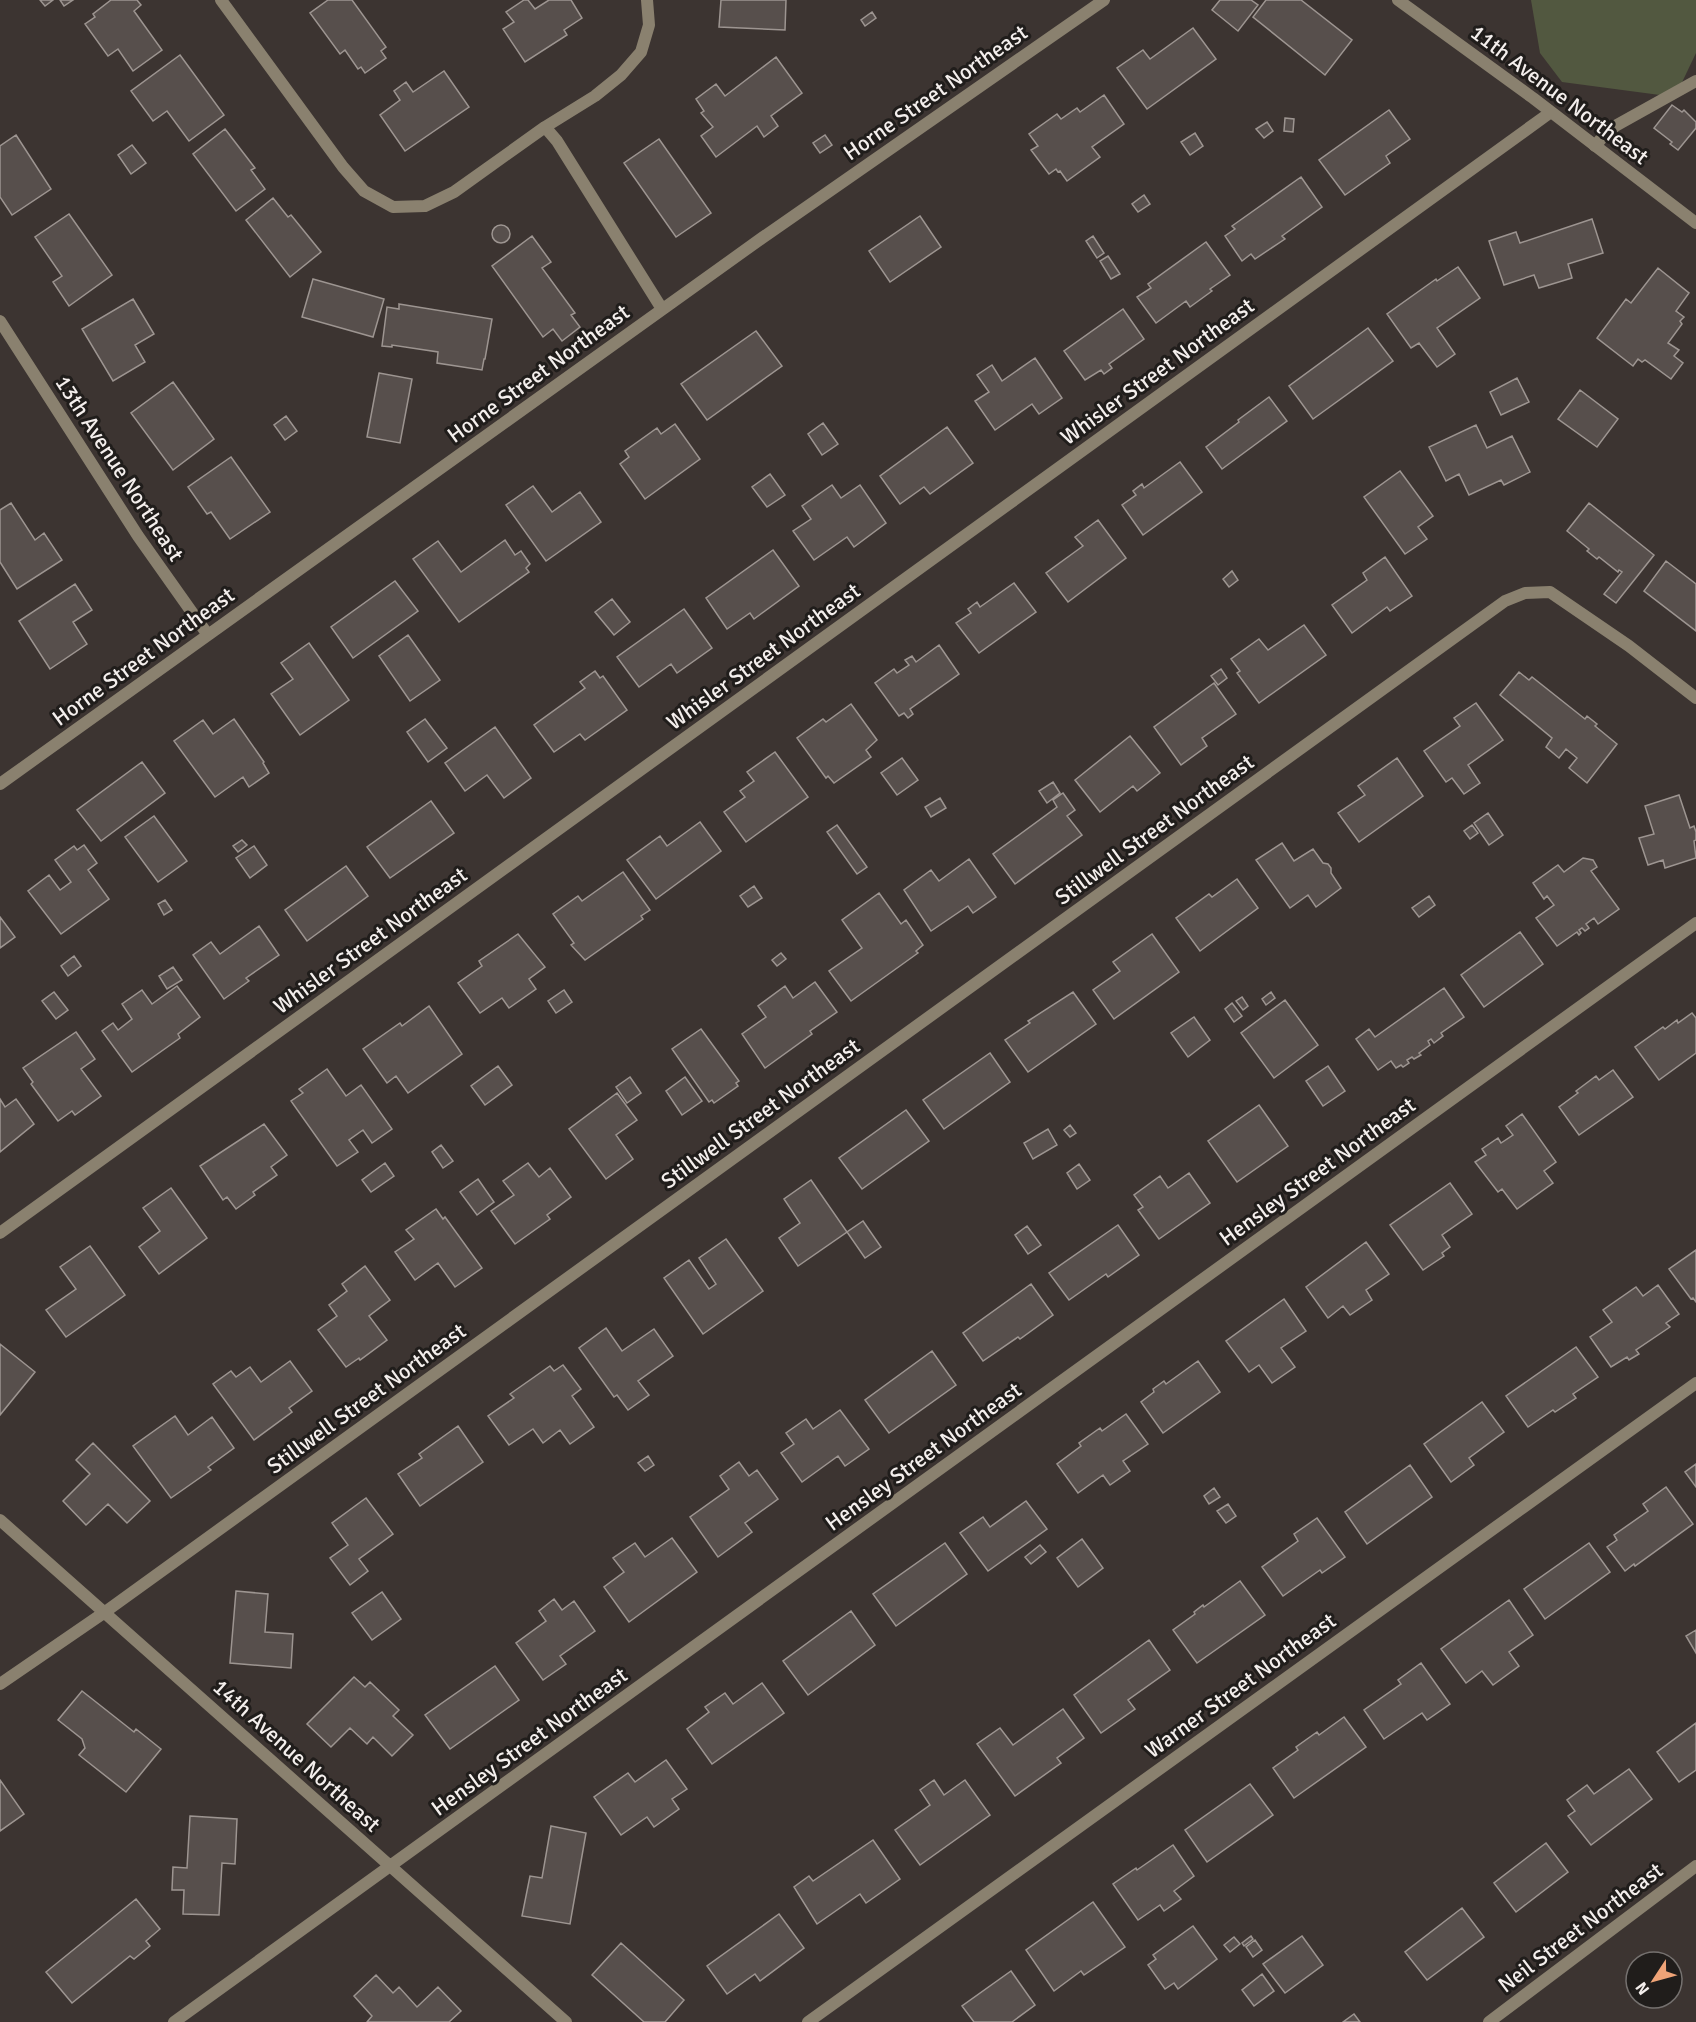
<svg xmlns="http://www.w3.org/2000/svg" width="1696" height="2022" font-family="Signika,sans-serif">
<rect width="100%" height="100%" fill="#3c3431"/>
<path fill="#525840" d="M1531,0H1696V53L1675,97L1562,82L1540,53Z"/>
<path fill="#574f4c" stroke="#9d9591" stroke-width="1.5" d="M40,0H53L45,6Z
M60,0H73L64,6Z
M111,0H137L141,5L134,11L162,50L133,71L118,49L108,56L85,24L95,17L93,14Z
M328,0H352L386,47L381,51L386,58L365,73L361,67L358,69L345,50L340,54L310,13Z
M524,0H528L535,9L549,0H571L582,18L564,30L567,35L525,62L503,29L514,22L506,12Z
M721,0H786L785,30L719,27Z
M1220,0H1251L1258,5L1238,31L1212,10Z
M1266,0H1301L1352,40L1325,75L1253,17Z
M872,12L876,18L865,26L861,20Z
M1193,28L1216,59L1147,109L1117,68L1143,50L1150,59Z
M180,55L224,115L189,141L167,111L153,121L131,91Z
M776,57L802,93L771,116L778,126L764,137L757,126L716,157L701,136L713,127L701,113L704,111L696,99L716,84L725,96Z
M444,71L469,107L405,151L380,115L400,100L394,91L406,82L413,92Z
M1104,95L1124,124L1092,147L1100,157L1067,181L1060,171L1058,172L1056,169L1049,174L1031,150L1038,146L1029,134L1057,114L1061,119L1077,108L1080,112Z
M1672,105L1682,112L1684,110L1696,122V128L1678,150L1670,144L1672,142L1654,128Z
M1389,110L1410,139L1386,156L1390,163L1345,195L1319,160Z
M1285,118L1294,119L1293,132L1284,131Z
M1267,122L1273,131L1264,138L1256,129Z
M225,129L255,168L251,170L265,189L236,211L193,154Z
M1195,133L1203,146L1190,155L1181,142Z
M16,135L51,189L12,215L0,197V146Z
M825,135L832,145L820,153L813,143Z
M659,139L711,213L676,237L624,163Z
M132,145L146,163L131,174L118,155Z
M1301,177L1322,207L1282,236L1285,239L1255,259L1251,254L1242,261L1225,236L1235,229L1232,226Z
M1144,195L1150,204L1138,212L1132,204Z
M273,198L288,217L291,215L321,252L290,277L246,220Z
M69,214L112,275L69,306L53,282L62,276L35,237Z
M920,216L941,247L890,282L869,251Z
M1592,219L1603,253L1568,264L1572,278L1539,288L1534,275L1504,285L1489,241L1516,232L1520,243Z
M492 234a9 9 0 1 1 18 0a9 9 0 1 1-18 0Z
M532,236L551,262L542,268L575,313L571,315L580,327L562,341L553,329L543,337L492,266Z
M1093,236L1104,253L1097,258L1086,241Z
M1206,242L1230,275L1210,289L1212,291L1190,307L1186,301L1156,323L1137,297L1151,288L1148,284Z
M1108,256L1120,274L1111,279L1100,261Z
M1458,267L1480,298L1437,328L1455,354L1437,367L1419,343L1411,348L1387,314L1436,279L1437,281Z
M1658,268L1689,293L1676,311L1684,317L1680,321L1682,324L1668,343L1679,350L1674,356L1683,363L1671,379L1645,360L1642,362L1638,359L1633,366L1597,338L1626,299L1631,303Z
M313,279L384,299L373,337L302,317Z
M133,299L154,334L135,345L145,362L113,381L82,329Z
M399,304L492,319L485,359H484L482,370L437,363L438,352L392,345V347L382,346L387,307L399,309Z
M1123,309L1144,339L1109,364L1112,368L1104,374L1101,370L1085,380L1064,351Z
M1368,328L1393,361L1313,419L1289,386Z
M756,331L782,366L707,420L681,384Z
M1035,358L1062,398L1039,414L1032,404L995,430L975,401L989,392L977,375L992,365L1002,381Z
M379,373L412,379L400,443L367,437Z
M1517,378L1529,402L1501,415L1490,392Z
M173,382L214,439L173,470L131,413Z
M1580,390L1618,419L1597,447L1558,419Z
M1269,397L1287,421L1222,469L1206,447L1239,422L1238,420Z
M286,416L297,431L285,440L274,425Z
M823,423L838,444L822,455L808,434Z
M675,424L700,459L645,499L620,464L629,457L625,451L657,428L661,434Z
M1476,425L1487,448L1512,436L1530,472L1504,485L1501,480L1469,495L1459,474L1446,481L1429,447Z
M947,427L973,463L930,494L924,487L900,504L880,476Z
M231,457L270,512L230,539L211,512L207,514L188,487Z
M1180,462L1202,492L1143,535L1122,505L1136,495L1133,491L1142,484L1144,488Z
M1400,471L1433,516L1418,527L1427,539L1405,554L1364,497Z
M770,474L785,495L767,507L752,487Z
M832,485L841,498L860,485L886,523L854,547L847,537L814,560L793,531L811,519L802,506Z
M533,486L552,512L580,492L601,522L546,561L506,505Z
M11,503L35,540L44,533L62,560L17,589L0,562V510Z
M1589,503L1654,555L1616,603L1604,594L1622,572L1619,570L1618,572L1599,557L1597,559L1587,551L1589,549L1567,531Z
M1098,520L1126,558L1068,602L1046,573L1083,546L1075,537Z
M505,540L515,555L521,551L530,564L526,568L529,572L459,622L413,559L438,541L461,572Z
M773,550L799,586L754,619L750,613L727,629L706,598Z
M1385,557L1412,596L1390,611L1387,607L1352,633L1332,605L1367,580L1363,573Z
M1666,561L1696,584V631L1644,591Z
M1232,571L1238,580L1229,587L1223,579Z
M395,581L418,611L353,658L331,627Z
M1014,583L1036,612L979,653L956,623L971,613L968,609L977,602L980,607Z
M75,584L92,610L73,622L87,644L50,669L19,621Z
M612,599L630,622L614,635L595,612Z
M684,609L712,648L677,673L671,664L639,687L617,657Z
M1304,625L1326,655L1259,703L1237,673L1240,671L1231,659L1259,639L1268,650Z
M408,635L440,680L410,701L379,656Z
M309,643L349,700L300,735L271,694L293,679L281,663Z
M939,645L959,674L910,709L913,714L908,718L904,713L899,716L875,683L894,669L897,673L909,665L905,660L912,656L916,662Z
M1221,669L1227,678L1218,685L1211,676Z
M595,671L600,678L603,676L627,710L585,740L580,734L554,752L534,725L585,688L580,682Z
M1519,672L1529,680L1532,677L1585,719L1587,716L1597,724L1595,726L1617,744L1587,783L1569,768L1577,758L1566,749L1559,758L1546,747L1552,738L1500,695Z
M1214,683L1236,714L1202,738L1207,746L1181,765L1154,727Z
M1476,703L1503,740L1468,765L1480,783L1464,794L1452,778L1446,782L1424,751L1460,726L1454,718Z
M851,704L877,740L866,750L871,757L834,783L828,776L826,778L797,738L823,719L826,722Z
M234,719L264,762L263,763L269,773L249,787L243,777L215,797L174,741L203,720L213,734Z
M425,719L447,748L428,762L407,732Z
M495,727L531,778L504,798L487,775L465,791L445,763Z
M1130,736L1160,773L1137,791L1133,786L1100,812L1075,780Z
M775,752L808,797L746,842L724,812L745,797L740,791L754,781L747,772Z
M902,758L918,780L897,795L881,773Z
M1397,758L1423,796L1359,842L1338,813L1365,795L1358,786Z
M142,762L165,793L101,841L77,810Z
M1053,782L1060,793L1047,803L1039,791Z
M1063,793L1075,810L1067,816L1082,835L1015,884L993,854L1057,807L1053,800Z
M1679,795L1690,828L1694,826L1696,832V840L1694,841L1696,858L1665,868L1663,860L1648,865L1639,838L1654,834L1645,806Z
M940,798L946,808L931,817L925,807Z
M431,801L454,833L390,878L367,847Z
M1488,813L1503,835L1489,845L1474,823Z
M154,816L187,861L158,882L125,837Z
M700,822L721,851L656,899L627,860L660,836L667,846Z
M837,825L867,867L857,874L827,832Z
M1472,825L1478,833L1470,839L1464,831Z
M242,840L247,845L238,852L233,846Z
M1282,843L1294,861L1313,849L1323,863L1328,864L1331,868V873L1341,888L1316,907L1308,895L1290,908L1256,860Z
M84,845L97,863L88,870L109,899L61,934L28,891L49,875L60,890L71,882L55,860L74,846L77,850Z
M254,846L267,865L250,878L236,858Z
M1583,858L1593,860L1597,867L1591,871L1619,909L1598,924L1594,918L1586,924L1589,928L1585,931L1582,928L1579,930L1581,933L1579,935L1577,932L1557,946L1536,918L1554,905L1547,896L1544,899L1533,883L1558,865L1564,872Z
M969,859L996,897L973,913L968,906L931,931L904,890L931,870L939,881Z
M346,866L368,896L307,941L285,910Z
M623,872L650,910L641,916L643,919L585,960L571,945L574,943L553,914L578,896L582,901Z
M1237,879L1258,908L1200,951L1176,918L1209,894L1212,897Z
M754,886L762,898L748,907L740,896Z
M879,893L901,924L906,920L923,945L916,951L918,953L851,1001L829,971L862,948L842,920Z
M1429,896L1435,905L1419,917L1412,908Z
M165,900L172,910L164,915L158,904Z
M0,917L15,937L0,948Z
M259,926L279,955L246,978L249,981L224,999L193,955L211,942L220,954Z
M1520,932L1543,964L1484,1007L1461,975Z
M518,934L545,967L529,979L536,989L509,1008L502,998L480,1013L458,983L482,966L479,961Z
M1152,934L1179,972L1114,1019L1093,990L1120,971L1113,962Z
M781,953L786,959L777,966L772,960Z
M74,956L81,966L68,976L61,966Z
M173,967L182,980L167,989L159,976Z
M815,982L837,1012L810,1031L812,1034L765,1068L742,1034L766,1017L758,1006L785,986L793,998Z
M177,986L200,1017L178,1034L180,1038L132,1072L102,1031L113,1023L118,1030L132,1019L122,1004L142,990L152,1004Z
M1444,988L1464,1017L1441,1033L1443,1036L1434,1043L1431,1039L1428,1041L1430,1045L1419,1053L1421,1055L1414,1059L1412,1057L1407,1060L1409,1063L1403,1067L1401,1065L1396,1068L1391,1061L1378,1070L1356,1039L1369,1029L1375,1037Z
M564,990L572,1002L556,1013L548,1001Z
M54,992L68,1010L56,1019L42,1001Z
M1073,992L1096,1024L1028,1072L1005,1040L1030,1023L1028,1021Z
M1271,992L1275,998L1266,1005L1262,999Z
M1242,997L1248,1006L1243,1010L1236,1001Z
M1285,1000L1318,1045L1274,1078L1241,1033Z
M1232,1003L1242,1016L1234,1022L1225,1009Z
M429,1006L462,1054L408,1093L396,1076L387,1083L363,1049L400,1023L402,1026Z
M1692,1013L1696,1018V1053L1659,1080L1635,1047L1663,1027L1665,1029L1677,1020L1678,1023Z
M1194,1017L1210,1040L1188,1057L1171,1033Z
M701,1029L739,1081L736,1083L738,1086L714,1103L712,1100L709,1102L672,1049Z
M76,1032L95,1059L81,1069L101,1096L75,1115L72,1111L58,1121L31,1084L33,1082L23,1068Z
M990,1053L1010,1082L944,1129L923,1100Z
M498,1066L512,1085L485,1105L471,1086Z
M1328,1066L1345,1091L1323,1106L1306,1081Z
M327,1069L346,1096L361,1085L392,1129L372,1143L363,1130L349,1140L358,1152L337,1166L291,1101L303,1093L299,1089Z
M1613,1070L1633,1097L1579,1135L1559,1107L1578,1093L1576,1091L1596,1076L1599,1080Z
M630,1077L641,1093L627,1103L616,1087Z
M685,1077L702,1101L682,1115L666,1091Z
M617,1093L637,1120L616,1135L633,1159L606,1179L569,1129Z
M0,1099L5,1107L16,1099L34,1124L0,1152Z
M1259,1105L1288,1146L1237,1182L1208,1141Z
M906,1110L929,1141L862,1189L839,1158Z
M1522,1114L1556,1162L1544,1171L1553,1183L1517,1209L1502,1189L1498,1192L1475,1162L1486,1155L1482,1149L1498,1138L1501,1143L1513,1135L1506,1126Z
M264,1124L287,1155L271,1167L277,1175L253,1192L255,1195L236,1209L227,1197L223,1200L200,1166Z
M1070,1125L1076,1133L1070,1137L1064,1130Z
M1048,1129L1057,1145L1033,1159L1024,1143Z
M441,1145L453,1161L443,1168L432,1152Z
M385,1163L394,1176L371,1192L362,1180Z
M528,1163L539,1177L550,1168L571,1197L547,1215L550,1219L515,1244L491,1211L514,1195L503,1181Z
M1079,1164L1090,1180L1077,1189L1067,1173Z
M1189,1173L1210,1203L1159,1239L1138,1210L1143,1207L1134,1195L1160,1176L1168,1188Z
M478,1179L494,1202L477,1215L460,1192Z
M811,1180L847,1232L798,1266L779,1238L800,1223L784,1199Z
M1450,1183L1472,1214L1442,1235L1450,1247L1442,1253L1444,1256L1423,1270L1390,1225Z
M171,1188L207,1238L159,1274L139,1247L160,1231L143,1208Z
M436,1209L443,1219L445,1217L482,1268L455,1287L438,1263L415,1280L395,1252L414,1239L406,1230Z
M863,1221L881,1247L865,1258L847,1232Z
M1118,1225L1139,1255L1108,1277L1106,1274L1069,1300L1049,1273Z
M1027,1226L1041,1245L1028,1254L1015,1235Z
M726,1239L763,1291L703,1334L664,1278L689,1260L709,1289L716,1284L699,1258Z
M1366,1242L1389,1274L1366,1290L1372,1300L1350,1315L1343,1306L1328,1318L1306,1287Z
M90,1246L125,1295L66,1337L46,1310L76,1289L60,1267Z
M1696,1250V1302L1693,1298L1691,1299L1669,1269Z
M365,1266L390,1300L369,1316L387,1340L360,1360L359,1358L346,1367L318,1330L337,1316L329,1305L347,1291L342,1284Z
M1031,1284L1053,1315L1020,1339L1018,1337L983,1361L963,1333Z
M1658,1285L1679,1314L1666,1323L1670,1327L1636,1350L1639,1354L1629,1360L1627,1357L1611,1367L1590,1337L1612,1322L1603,1310L1636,1287L1643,1296Z
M1284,1299L1306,1331L1281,1348L1295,1367L1272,1383L1259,1365L1249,1372L1226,1341Z
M606,1328L622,1351L654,1329L673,1356L638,1381L649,1395L628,1410L617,1395L614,1397L579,1348Z
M0,1344L35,1372L0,1415Z
M1576,1347L1598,1377L1573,1394L1576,1398L1555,1412L1553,1410L1528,1427L1506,1396Z
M932,1351L956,1385L889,1433L865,1400Z
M290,1361L312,1391L289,1408L292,1412L254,1440L213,1384L231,1371L236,1377L250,1367L261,1382Z
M1198,1361L1220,1392L1163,1433L1141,1402L1154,1392L1153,1389L1164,1381L1166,1384Z
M563,1365L581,1389L572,1396L594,1427L570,1444L560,1430L543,1443L533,1429L509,1445L488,1416L514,1398L510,1394L550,1366L554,1371Z
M1482,1402L1504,1432L1469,1458L1474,1465L1451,1482L1424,1444Z
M840,1410L869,1449L845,1466L838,1456L802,1482L781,1453L794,1444L786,1433L806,1419L813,1429Z
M1126,1414L1148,1444L1123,1461L1130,1471L1110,1485L1103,1475L1078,1493L1057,1464L1081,1446L1079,1443L1100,1428L1102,1431Z
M175,1416L188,1435L212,1417L234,1448L208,1467L211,1470L171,1498L133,1446Z
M458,1426L483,1462L420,1506L398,1474L422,1458L419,1454Z
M93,1443L150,1501L127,1523L108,1504L86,1525L63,1501L90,1474L76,1460Z
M648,1456L654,1465L645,1471L638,1463Z
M739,1462L749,1476L757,1470L778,1499L745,1523L752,1532L718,1557L690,1517L729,1489L720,1476Z
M1696,1464V1487L1685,1472Z
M1410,1465L1432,1497L1367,1544L1345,1512Z
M1666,1487L1693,1524L1635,1566L1634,1564L1625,1571L1607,1547L1617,1540L1614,1535L1648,1511L1643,1504Z
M1214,1488L1220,1497L1209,1504L1204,1496Z
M366,1498L393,1534L359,1559L368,1571L350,1585L330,1558L348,1545L332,1523Z
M1026,1501L1047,1529L988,1571L960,1533L983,1517L990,1527Z
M1228,1504L1236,1516L1226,1523L1217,1511Z
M1317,1518L1345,1557L1322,1573L1320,1570L1283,1596L1262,1567L1298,1541L1294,1534Z
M672,1538L697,1572L629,1622L604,1587L624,1572L613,1558L635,1543L645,1557Z
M1082,1539L1103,1568L1078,1587L1057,1558Z
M945,1543L967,1574L896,1626L873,1594Z
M1589,1543L1610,1572L1545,1619L1524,1589Z
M1040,1545L1046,1552L1031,1564L1025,1557Z
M1240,1581L1265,1615L1197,1663L1173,1630L1195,1614L1194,1612L1203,1605L1204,1607Z
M236,1591L268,1594L265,1632L293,1634L291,1668L230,1663Z
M382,1592L401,1619L372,1640L352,1613Z
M554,1599L562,1610L574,1601L595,1631L560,1656L566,1664L543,1680L516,1643L546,1621L539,1611Z
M1509,1600L1533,1635L1509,1652L1519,1666L1493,1685L1482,1671L1466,1683L1441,1649Z
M851,1611L875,1645L808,1695L783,1661Z
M1696,1630V1653L1686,1636Z
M1149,1640L1170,1670L1128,1700L1135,1709L1101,1733L1074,1695Z
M1421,1663L1450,1704L1427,1720L1422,1713L1384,1739L1364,1710L1401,1684L1398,1680Z
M495,1666L519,1700L450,1749L425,1715Z
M354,1677L365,1687L370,1682L399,1710L393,1716L413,1735L392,1756L373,1737L367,1744L350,1728L331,1747L307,1724Z
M762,1683L784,1713L712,1764L687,1729L709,1712L705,1707L725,1693L733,1704Z
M82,1691L134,1732L136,1729L161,1749L126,1792L79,1755L85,1748L82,1739L58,1720Z
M1063,1709L1084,1738L1057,1758L1061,1763L1015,1796L977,1744L1000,1728L1013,1745Z
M1344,1717L1366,1747L1294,1798L1273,1768L1298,1750L1296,1747L1317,1732L1319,1735Z
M1696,1723V1770L1679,1782L1657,1752Z
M666,1760L687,1789L672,1799L679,1809L654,1827L647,1817L621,1835L594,1797L628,1773L635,1782Z
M1629,1769L1652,1799L1591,1845L1568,1816L1575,1811L1567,1800L1587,1785L1594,1794Z
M0,1780L24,1814L0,1831Z
M934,1780L944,1795L965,1780L990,1815L920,1865L895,1830L930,1805L920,1790Z
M1250,1784L1273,1815L1207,1862L1185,1830Z
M190,1816L237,1819L235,1864L222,1863L219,1915L183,1914L184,1890H172L173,1867L187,1868Z
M551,1826L586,1833L570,1924L522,1916L530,1876L542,1878Z
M873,1840L900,1879L866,1903L860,1894L817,1924L794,1887L809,1876L813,1881Z
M1546,1843L1568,1872L1516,1912L1494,1883Z
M1173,1845L1194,1876L1174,1891L1181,1899L1164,1911L1160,1905L1138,1920L1113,1884L1136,1868L1137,1870Z
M136,1899L160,1929L146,1941L150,1946L134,1959L130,1956L72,2003L46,1972Z
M1093,1902L1125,1947L1084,1975L1081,1971L1054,1991L1026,1950Z
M1462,1908L1484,1937L1427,1980L1405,1952Z
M779,1914L804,1948L760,1981L755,1974L727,1994L707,1966Z
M1193,1926L1217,1959L1178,1989L1174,1983L1165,1989L1148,1965L1156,1959L1153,1955Z
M1251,1936L1253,1939L1244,1946L1242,1943Z
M1302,1936L1323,1965L1285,1993L1263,1964Z
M1234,1937L1240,1944L1230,1952L1224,1945Z
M1255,1940L1262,1950L1253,1957L1246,1947Z
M621,1943L684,2000L665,2022H644L592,1975Z
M1011,1971L1035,2005L1012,2022H974L962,2006Z
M1262,1974L1274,1991L1254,2006L1242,1990Z
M376,1975L393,1993L399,1987L417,2007L438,1987L461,2011L449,2022H367L372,2016L354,1996Z
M1354,2014L1360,2022H1343Z"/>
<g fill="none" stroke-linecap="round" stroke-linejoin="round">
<path stroke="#8a816f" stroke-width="12" d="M1595,146L1606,133L1617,125L1696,81"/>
<path stroke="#8a816f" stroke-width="12" d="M221,0L343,167L364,191L393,207L425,206L454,192L545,127L595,96L621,75L641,52L649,25L647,0
M1398,0L1533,98L1696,223
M545,127L557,141L662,309
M0,321L138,536L208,635
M0,784L762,238L1104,0
M0,1233L1551,112
M0,1520L566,2022
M0,1684L105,1612L1505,601L1525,593L1550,592L1629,646L1696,698
M174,2022L1696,923
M808,2022L1696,1383
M1489,2022L1696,1866"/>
</g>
<g text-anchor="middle" stroke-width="6" stroke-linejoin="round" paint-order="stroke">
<g font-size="22" fill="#f4efed" stroke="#201d1b">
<text transform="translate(935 92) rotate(-35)" y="8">Horne Street Northeast</text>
<text transform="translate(1560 94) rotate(37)" y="8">11th Avenue Northeast</text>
<text transform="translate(1157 371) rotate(-36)" y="8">Whisler Street Northeast</text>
<text transform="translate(538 373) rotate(-36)" y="8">Horne Street Northeast</text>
<text transform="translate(120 468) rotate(57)" y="8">13th Avenue Northeast</text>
<text transform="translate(143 656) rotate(-36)" y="8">Horne Street Northeast</text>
<text transform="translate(763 656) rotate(-36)" y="8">Whisler Street Northeast</text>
<text transform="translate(1154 829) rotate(-36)" y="8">Stillwell Street Northeast</text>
<text transform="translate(370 940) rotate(-36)" y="8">Whisler Street Northeast</text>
<text transform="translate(760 1113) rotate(-36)" y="8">Stillwell Street Northeast</text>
<text transform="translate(1317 1171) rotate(-36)" y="8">Hensley Street Northeast</text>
<text transform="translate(366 1398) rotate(-36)" y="8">Stillwell Street Northeast</text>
<text transform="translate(923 1456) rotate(-36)" y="8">Hensley Street Northeast</text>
<text transform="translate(1240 1685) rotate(-36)" y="8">Warner Street Northeast</text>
<text transform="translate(529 1741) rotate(-36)" y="8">Hensley Street Northeast</text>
<text transform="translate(297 1755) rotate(42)" y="8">14th Avenue Northeast</text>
<text transform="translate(1580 1927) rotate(-37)" y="8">Neil Street Northeast</text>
</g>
</g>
<g transform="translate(1654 1980) rotate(234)"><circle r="28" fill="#201d1b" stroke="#75716f" stroke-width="1.5"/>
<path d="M0-4.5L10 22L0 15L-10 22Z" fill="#efa377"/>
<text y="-9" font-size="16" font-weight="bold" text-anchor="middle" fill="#f4efed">N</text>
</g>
</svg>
